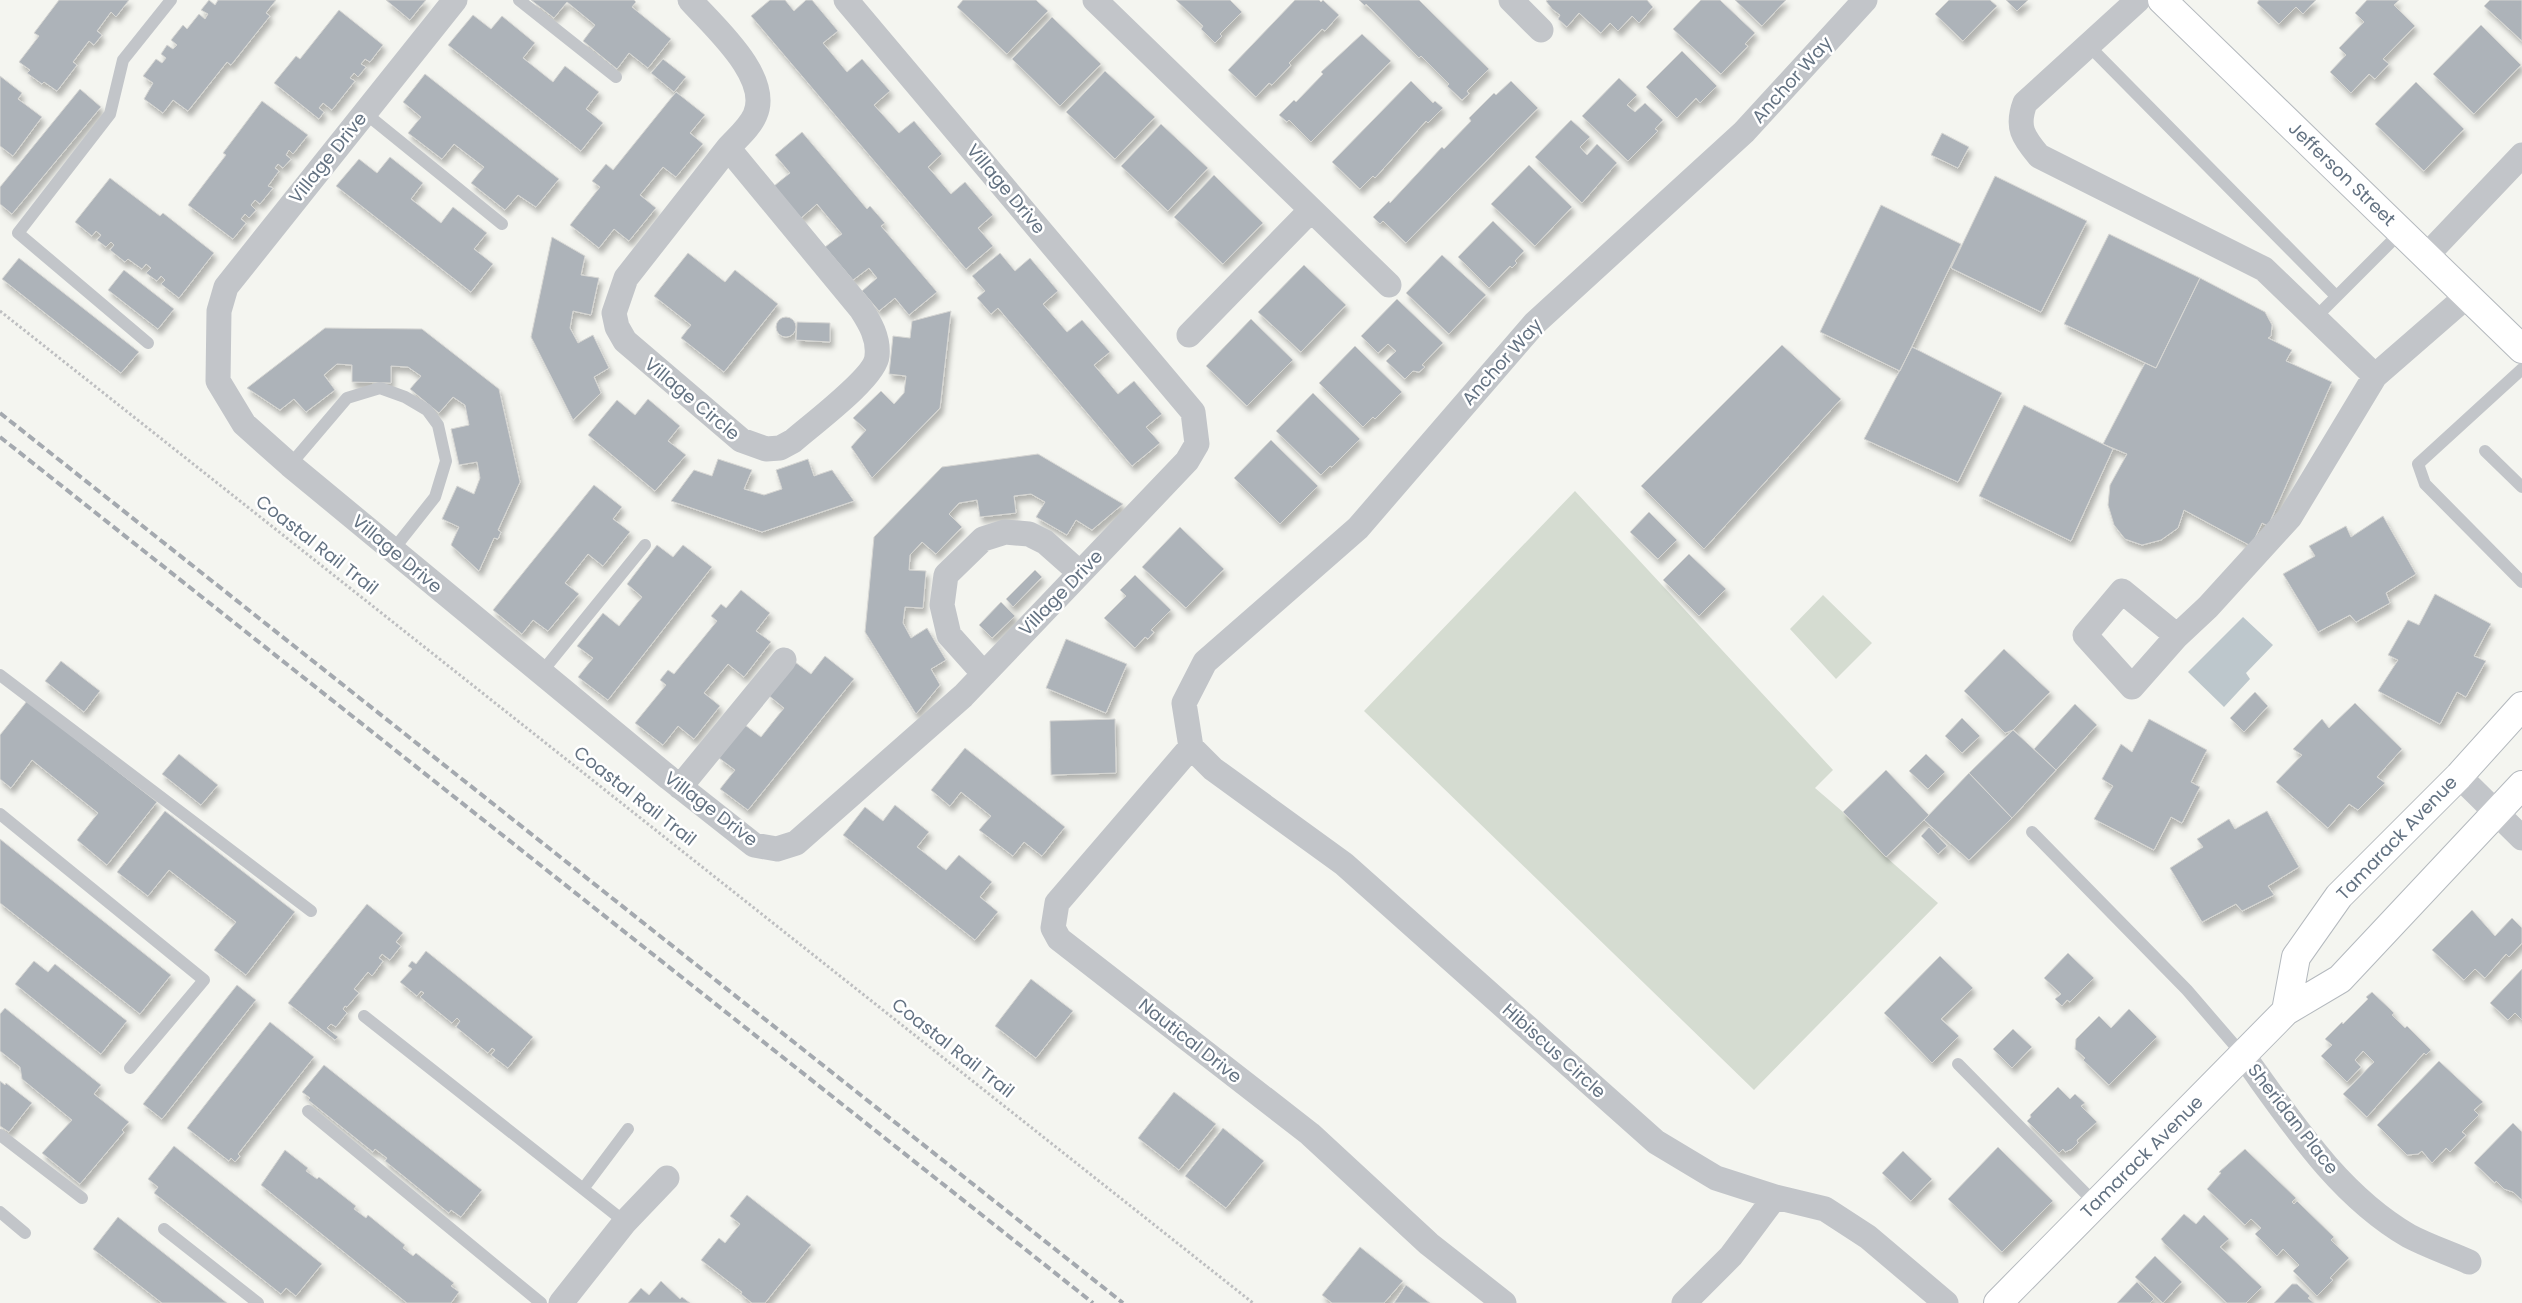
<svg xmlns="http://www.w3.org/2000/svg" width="2522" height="1303" font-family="Poppins,sans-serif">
<defs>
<filter id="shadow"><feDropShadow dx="3" dy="5.5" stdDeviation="2.5" flood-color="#0004"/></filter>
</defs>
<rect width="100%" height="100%" fill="#f4f5f0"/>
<path fill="#d5dcd1" d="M1575,491L1833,770L1815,788L1843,812L1886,857L1938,903L1754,1090L1364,711Z
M1823,595L1872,643L1836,679L1790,629Z"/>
<path fill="#bdc7cc" d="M2243,617L2273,645L2246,673L2250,679L2224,707L2188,672Z"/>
<path fill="#adb3b9" stroke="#d6d6d3" filter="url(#shadow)" d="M59,0H129L116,17L111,12L97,31L102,35L94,45L89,41L73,62L77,65L57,91L44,82L42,84L27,73L30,70L19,62L39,36L34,33Z
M209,0L215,5L218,0H276L266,13L270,16L231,65L227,62L188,111L173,100L163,113L144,99L153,83L143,76L156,59L162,63L166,58L161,54L167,45L173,49L177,45L171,40L183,25L187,29L199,14L205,19L208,14L201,10Z
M386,0H426L410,20Z
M531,0H634L636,2L632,7L671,39L648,68L629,53L617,69L583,41L595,25L567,2L554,18Z
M770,0H785L794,11L806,0H812L838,31L823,43L847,72L862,59L890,91L874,105L899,133L914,121L942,154L928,167L951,194L965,182L993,215L978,228L993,246L966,269L751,16Z
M963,0H1036L1048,11L1007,54L957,7Z
M1176,0H1230L1242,12L1220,34L1222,36L1215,43L1201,29L1203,26Z
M1295,0H1319L1321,2L1323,0L1339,15L1325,31L1322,29L1289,63L1291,65L1272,85L1269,83L1256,97L1228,70Z
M1359,0H1419L1489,69L1467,91L1469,94L1462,100L1447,86L1449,84L1421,56L1419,58L1366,4L1365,6Z
M1548,0H1647L1653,7L1639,23L1632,16L1618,31L1610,23L1601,33L1579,13L1567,27L1558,19L1560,15L1552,9L1546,1Z
M1701,0H1720L1755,33L1745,44L1748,46L1721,74L1673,29Z
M1735,0H1786L1762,26Z
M1949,0H1990L1997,6L1963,41L1935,14Z
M2006,0H2028L2017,11Z
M2259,0H2316L2303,14L2296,7L2279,24L2257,3Z
M2367,0H2399L2394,5L2415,26L2383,59L2389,64L2375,79L2369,74L2351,93L2330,72L2346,55L2339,48L2364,22L2355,13Z
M2490,0H2522V41L2484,6Z
M339,10L383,45L370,62L365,59L361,64L366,67L358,77L354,73L350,78L355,81L332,110L323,103L319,108L324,112L319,119L274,83L296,56L300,59Z
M473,15L491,29L502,16L535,43L523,58L553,82L565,66L599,92L586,109L603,123L581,151L448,45Z
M1052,17L1101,64L1060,106L1012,59Z
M2481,25L2521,65L2474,114L2433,74Z
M1362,34L1391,61L1311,142L1289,120L1287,122L1279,115L1294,100L1296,102L1323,74L1321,72Z
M1682,51L1717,86L1700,103L1696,98L1677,118L1646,87Z
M663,59L686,77L674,92L651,73Z
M1105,71L1155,117L1115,159L1066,112Z
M425,74L559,179L536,207L518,195L505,210L471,183L484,167L454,144L442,159L408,133L421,117L403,102Z
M0,76L22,93L18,99L42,117L13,156L0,146Z
M1619,78L1637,95L1627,105L1635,112L1645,103L1663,120L1655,129L1658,131L1628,161L1582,116Z
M1411,81L1433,103L1435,101L1443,108L1428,123L1426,121L1375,178L1373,176L1360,189L1332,162Z
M1511,81L1538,108L1406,243L1383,221L1380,224L1373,217L1389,201L1390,203L1442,147L1444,149L1471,121L1469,118L1494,93L1496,95Z
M2416,82L2464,129L2424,171L2375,124Z
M80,89L101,107L12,214L0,204V187Z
M676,92L705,115L690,133L703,144L676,177L663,167L640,195L656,208L629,241L614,229L599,248L570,225L600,187L592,181L606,164L613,170Z
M262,101L308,135L293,154L289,150L286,155L291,159L283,168L278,164L275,168L279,171L268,186L273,188L260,204L255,200L251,205L256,210L249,218L245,214L241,219L246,223L233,239L188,205L226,155L223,153Z
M1571,120L1590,137L1580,147L1587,155L1597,144L1617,163L1582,203L1535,157Z
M1161,124L1208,168L1168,211L1121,166Z
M802,132L867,209L870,206L885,223L881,226L937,292L909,315L895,298L879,311L862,291L877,278L869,268L853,280L825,247L842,234L817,204L801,218L774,186L790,173L775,155Z
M1942,133L1969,147L1958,168L1931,155Z
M390,157L423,183L411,199L441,223L453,207L487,233L474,249L493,264L471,292L336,186L359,159L377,173Z
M1529,165L1572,207L1535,246L1491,204Z
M1214,175L1263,223L1223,264L1174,217Z
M1995,176L2087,221L2041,312L1951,268Z
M110,178L160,216L163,213L214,253L179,298L161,284L165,280L161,276L157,281L146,273L151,268L146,264L142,269L128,259L125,262L110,250L114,245L111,242L106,247L97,240L101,235L96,231L92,236L75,222Z
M1881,205L1961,244L1900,371L1820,332Z
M1493,221L1524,251L1515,261L1517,263L1512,268L1510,266L1489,288L1458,257Z
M2109,234L2200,278L2156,368L2064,324Z
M552,237L585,256L581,275L599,278L591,315L573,311L570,328L578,343L593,335L609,368L594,377L601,393L573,420L531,337Z
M688,253L725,282L735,270L778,304L724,372L681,338L691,325L654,296Z
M1000,253L1015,271L1030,258L1058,291L1043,304L1067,332L1082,320L1110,352L1094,365L1118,394L1134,381L1162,414L1146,427L1160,443L1132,466L998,308L991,314L977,298L985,291L972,276Z
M1442,255L1486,295L1449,334L1406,293Z
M19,258L139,352L121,373L2,279Z
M1304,265L1346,305L1301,352L1258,312Z
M124,270L174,309L158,329L108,290Z
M2200,278L2265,312L2272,325L2271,336L2268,338L2292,350L2286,361L2332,382L2268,526L2262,523L2251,546L2184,510L2178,528L2161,540L2142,545L2125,539L2114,525L2108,505L2110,485L2127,454L2103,444L2145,363L2156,368Z
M1397,299L1443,343L1422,365L1425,367L1419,372L1413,371L1405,379L1386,361L1396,351L1388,344L1378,353L1361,336Z
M951,311L940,408L872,478L851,447L866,430L853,418L881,391L894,404L904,393L906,376L889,374L893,336L910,338L912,321Z
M776 327a10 10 0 1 1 20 0a10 10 0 1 1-20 0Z
M1251,319L1293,360L1247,406L1206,366Z
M797,322L830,323V342L796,340Z
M325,328L422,329L499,389L520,482L498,530L501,532L498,539L494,538L479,571L451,545L459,527L442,519L457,486L474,494L480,478L477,462L459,465L451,429L469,425L465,405L453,397L439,413L410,389L421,376L408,367L391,366V383L352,382V365L337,364L324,375L335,390L306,412L294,399L280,410L247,388Z
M1782,345L1841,399L1704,549L1641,486Z
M1355,346L1402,392L1375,419L1373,417L1363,427L1319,383Z
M1912,347L2002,393L1958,482L1864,439Z
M1313,393L1360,439L1332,467L1330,466L1321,475L1276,431Z
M648,399L680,426L668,441L686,455L655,491L588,435L617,400L635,415Z
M2024,405L2113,449L2071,541L1979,496Z
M1271,440L1318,486L1280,524L1234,478Z
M1038,454L1123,504L1092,530L1076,520L1067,535L1036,517L1045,502L1031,494L1014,496L1016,513L980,517L977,500L959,503L949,514L962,527L936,554L922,542L910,555L909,570L926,571L923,608L905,607L903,623L911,638L927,628L946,660L931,669L940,685L916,714L865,632L874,537L942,467Z
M718,459L752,470L744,489L764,495L782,489L776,470L808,459L814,476L832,470L854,501L762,532L671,501L694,470L712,476Z
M594,485L622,507L613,519L630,532L603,566L588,554L565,583L579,594L548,631L533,620L522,634L493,610Z
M1649,512L1677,540L1658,559L1630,532Z
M2383,516L2416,574L2386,593L2390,603L2356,622L2350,615L2318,632L2283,574L2315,556L2309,546L2346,526L2351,537Z
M1180,527L1224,569L1186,608L1142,567Z
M657,545L673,557L683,545L712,567L608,700L578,677L593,658L577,646L603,613L619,626L642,597L627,584Z
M1689,554L1726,589L1699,616L1663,580Z
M1035,570L1042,577L1013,607L1006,599Z
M1135,575L1171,610L1151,630L1154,632L1148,639L1145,637L1135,648L1104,618L1126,596L1120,590Z
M741,590L770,613L756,631L771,642L744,677L728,664L704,693L720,706L694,739L678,726L663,745L635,723L666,685L660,680L668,670L674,674L717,621L711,616L721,604L726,608Z
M2435,594L2491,624L2474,656L2486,661L2466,697L2457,692L2440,724L2378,691L2398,660L2388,655L2408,620L2419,625Z
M1001,602L1015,616L992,638L979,625Z
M1066,639L1127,664L1106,713L1046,688Z
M2004,649L2050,692L2013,730L2005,733L1964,691Z
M825,656L854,679L748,810L720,789L735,770L719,758L745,725L761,737L784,708L768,695L795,662L811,674Z
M61,661L100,691L84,712L45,681Z
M2255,692L2268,706L2244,732L2230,718Z
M27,701L157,802L107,865L77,840L98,813L32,760L11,788L0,779V735Z
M2355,703L2402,749L2377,777L2385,783L2358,810L2349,804L2328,828L2276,782L2302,755L2293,749L2322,719L2329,728Z
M2075,704L2097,725L2056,770L2034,749Z
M1962,718L1980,736L1962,753L1945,736Z
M1115,719L1116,773L1051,775L1050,721Z
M2149,719L2207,750L2191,782L2200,787L2182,823L2171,817L2154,850L2094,819L2113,786L2102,779L2121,744L2132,752Z
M2013,730L2056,770L2012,818L1969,773Z
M965,748L1065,827L1042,856L1024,842L1013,856L979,830L991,816L961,792L950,806L931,790Z
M179,754L218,785L201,805L162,774Z
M1926,754L1945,772L1928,789L1909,771Z
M1886,770L1929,815L1886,857L1843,812Z
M1969,773L2012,818L1969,860L1924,820Z
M895,805L929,832L917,847L946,870L959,855L992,882L980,897L998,912L975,940L843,835L865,807L883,821Z
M165,811L295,912L246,975L214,950L236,922L169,870L148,896L117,872Z
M2267,811L2299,867L2268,886L2274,895L2242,911L2236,904L2202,922L2170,868L2203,847L2197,839L2229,819L2235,829Z
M1929,827L1947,846L1938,854L1921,836Z
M0,839L171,975L140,1014L0,903Z
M367,904L403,933L396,942L401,946L390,960L382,954L379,958L383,961L372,976L368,972L354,989L359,993L347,1007L345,1006L343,1009L347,1013L336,1027L331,1024L327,1028L338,1037L335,1040L288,1003Z
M2472,910L2495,936L2512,918L2522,928V943L2509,957L2506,954L2485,978L2475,969L2464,980L2432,950Z
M426,951L533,1037L508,1068L491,1055L495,1050L492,1048L488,1053L456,1027L460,1021L457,1018L452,1023L420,997L424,993L421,991L417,996L400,982L412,969L408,966L412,961L416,964Z
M2068,953L2094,978L2070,1002L2067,1000L2062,1006L2055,999L2061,994L2044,978Z
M1940,956L1973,988L1941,1019L1959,1036L1932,1063L1884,1013Z
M34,961L48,972L55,964L127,1021L101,1054L15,984Z
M2522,969V1020L2515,1013L2508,1020L2490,1003Z
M1031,979L1073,1011L1036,1058L995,1026Z
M237,985L256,1000L162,1119L143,1104Z
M2372,992L2389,1008L2394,1013L2392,1015L2405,1028L2407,1026L2431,1050L2426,1055L2424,1053L2367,1117L2343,1094L2374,1062L2363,1051L2355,1060L2361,1067L2347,1082L2321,1056L2332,1045L2325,1039L2342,1022L2343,1024L2368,999L2366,997Z
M5,1008L101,1085L94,1094L129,1122L122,1130L124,1132L80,1184L42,1153L72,1120L22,1079L20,1067L0,1051V1014Z
M2129,1009L2157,1037L2109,1085L2083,1060L2085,1058L2075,1049L2076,1039L2099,1016L2111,1028Z
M270,1022L314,1057L238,1154L240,1156L235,1162L231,1158L229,1161L187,1128Z
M2013,1029L2032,1047L2012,1068L1993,1049Z
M2439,1061L2483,1102L2474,1110L2479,1115L2462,1132L2466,1135L2450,1152L2446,1148L2432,1163L2422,1151L2418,1154L2407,1155L2377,1125Z
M324,1065L482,1190L461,1217L451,1210L449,1213L385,1161L387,1158L375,1149L373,1152L308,1100L310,1098L302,1092Z
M0,1081L5,1085L6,1083L32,1103L9,1132L0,1126Z
M2058,1087L2070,1099L2075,1094L2085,1103L2081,1106L2097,1122L2077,1140L2078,1143L2072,1149L2065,1152L2063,1149L2059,1153L2027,1121L2031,1117L2030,1115Z
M1174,1092L1216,1124L1179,1170L1138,1138Z
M2513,1123L2522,1132V1200L2513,1192L2504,1189L2496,1181L2495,1183L2474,1163Z
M1223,1128L1264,1161L1226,1208L1185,1176Z
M174,1146L322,1264L296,1296L286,1288L281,1294L154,1193L158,1187L148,1179Z
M1998,1147L2053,1201L2002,1252L1948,1199Z
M2245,1149L2296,1198L2292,1202L2294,1204L2297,1201L2334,1237L2331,1240L2349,1258L2330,1278L2333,1280L2317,1296L2293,1271L2299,1265L2283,1249L2277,1256L2255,1234L2261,1228L2251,1219L2245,1225L2207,1189L2221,1173L2219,1172Z
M285,1150L308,1168L306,1171L317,1179L319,1177L356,1206L354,1209L366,1218L368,1215L405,1245L403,1248L413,1256L416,1253L454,1283L451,1286L459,1292L451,1303H407L261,1185Z
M1903,1151L1932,1179L1911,1201L1882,1173Z
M747,1195L811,1245L765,1303H752L741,1294L742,1292L701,1260L719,1238L725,1243L740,1224L730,1216Z
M2184,1214L2196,1224L2204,1215L2229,1239L2220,1247L2262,1287L2246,1303H2227L2164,1243L2161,1239Z
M118,1217L227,1303H162L93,1249Z
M1360,1247L1403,1281L1384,1303H1332L1322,1295Z
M2155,1256L2182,1282L2163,1303L2135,1277Z
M661,1281L680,1299L682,1297L690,1303H628L641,1288L649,1295Z
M2137,1282L2154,1299L2150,1303H2117Z
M2292,1284H2297L2310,1296L2308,1298L2314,1303H2274Z
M1406,1285L1430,1303H1394Z"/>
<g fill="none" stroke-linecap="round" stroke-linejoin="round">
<defs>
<path id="secondary" d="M2162,0L2522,349
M2286,1011L2296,957L2339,896L2459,776L2522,706
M1998,1303L2286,1011L2340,979L2522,785"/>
</defs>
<use href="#secondary" stroke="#b4b9be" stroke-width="30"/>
<path stroke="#bebfc1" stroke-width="3" stroke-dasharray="2.5 2.5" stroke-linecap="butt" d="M0,311L1253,1303"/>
<path stroke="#c2c5c9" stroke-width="12" d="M519,0L616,77
M2089,46L2336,296
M365,113L502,224
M2315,318L2401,232
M148,343L18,233L110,114L123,60L171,0
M2522,369L2418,464L2425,484L2522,582
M2485,451L2522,487
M290,465L347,398L380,388L405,397L427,410L438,425L446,461L435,497L393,550
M541,673L645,545
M0,675L311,911
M0,814L204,980L130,1068
M2032,832L2187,990L2243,1055
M364,1016L625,1222
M1958,1064L2096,1204
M308,1111L541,1303
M0,1135L82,1198
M583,1189L628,1129
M0,1212L25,1233
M164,1229L258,1303"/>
<path stroke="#c2c5c9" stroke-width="25" d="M455,0L226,287L219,311L218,381L244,424L290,465L669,778L754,845L777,849L796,843L963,696L1187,461L1197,444L1193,412L846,0
M690,0C713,26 772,77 755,115C750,127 737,138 728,148
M1095,0L1389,285
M1511,0L1541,30
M2138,0L2025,103C2016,127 2023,137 2039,156L2264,269L2375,376
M728,148L861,309C870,323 879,338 877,356C876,377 811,425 793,441L780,448L766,449L741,440L625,341L617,327L614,313L626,278Z
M2426,256L2522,155
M1189,335L1311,210
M2177,636L2122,591L2085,635L2132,687L2177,636L2208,607L2290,517L2375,376L2467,296
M984,674L949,635L942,605L946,575L983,539L1005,532L1029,534L1045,542L1080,573
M1191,747L1184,703L1205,662L1358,528L1535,323L1744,132L1865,0
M1191,747L1213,769L1344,864L1656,1142L1716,1178L1775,1197L1825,1209L1868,1237L1946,1303
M1191,747L1057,903L1053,928L1059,939L1310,1134L1429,1244L1504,1303
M2459,776L2522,838
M680,787L784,660
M2243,1055C2291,1121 2337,1194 2409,1236C2428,1246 2449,1253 2469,1262
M561,1303L625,1222L667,1178
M1684,1303L1731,1256L1775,1197"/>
<use href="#secondary" stroke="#fff" stroke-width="28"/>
<path stroke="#a4a9af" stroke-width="4" stroke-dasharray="8 4" stroke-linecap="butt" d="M0,413L1123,1303
M0,437L1093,1303"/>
</g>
<g text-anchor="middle" stroke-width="5" stroke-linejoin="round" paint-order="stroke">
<g font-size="18" fill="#637282" stroke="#fff">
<text transform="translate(1792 80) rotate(-48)" y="6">Anchor Way</text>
<text transform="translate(328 158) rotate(-51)" y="6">Village Drive</text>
<text transform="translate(2342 174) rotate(44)" y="6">Jefferson Street</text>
<text transform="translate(1006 189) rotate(50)" y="6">Village Drive</text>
<text transform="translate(1502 362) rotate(-48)" y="6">Anchor Way</text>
<text transform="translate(692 399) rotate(40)" y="6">Village Circle</text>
<text transform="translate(317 545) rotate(38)" y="6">Coastal Rail Trail</text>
<text transform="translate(397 554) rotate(40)" y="6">Village Drive</text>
<text transform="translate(1061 593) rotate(-46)" y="6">Village Drive</text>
<text transform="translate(635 796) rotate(38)" y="6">Coastal Rail Trail</text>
<text transform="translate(711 809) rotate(37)" y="6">Village Drive</text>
<text transform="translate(2397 838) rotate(-46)" y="6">Tamarack Avenue</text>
<text transform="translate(1190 1041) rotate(38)" y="6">Nautical Drive</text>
<text transform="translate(953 1048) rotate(38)" y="6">Coastal Rail Trail</text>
<text transform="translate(1554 1051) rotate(42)" y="6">Hibiscus Circle</text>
<text transform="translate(2293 1119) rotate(52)" y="6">Sheridan Place</text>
<text transform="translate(2142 1157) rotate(-45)" y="6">Tamarack Avenue</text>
</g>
</g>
</svg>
